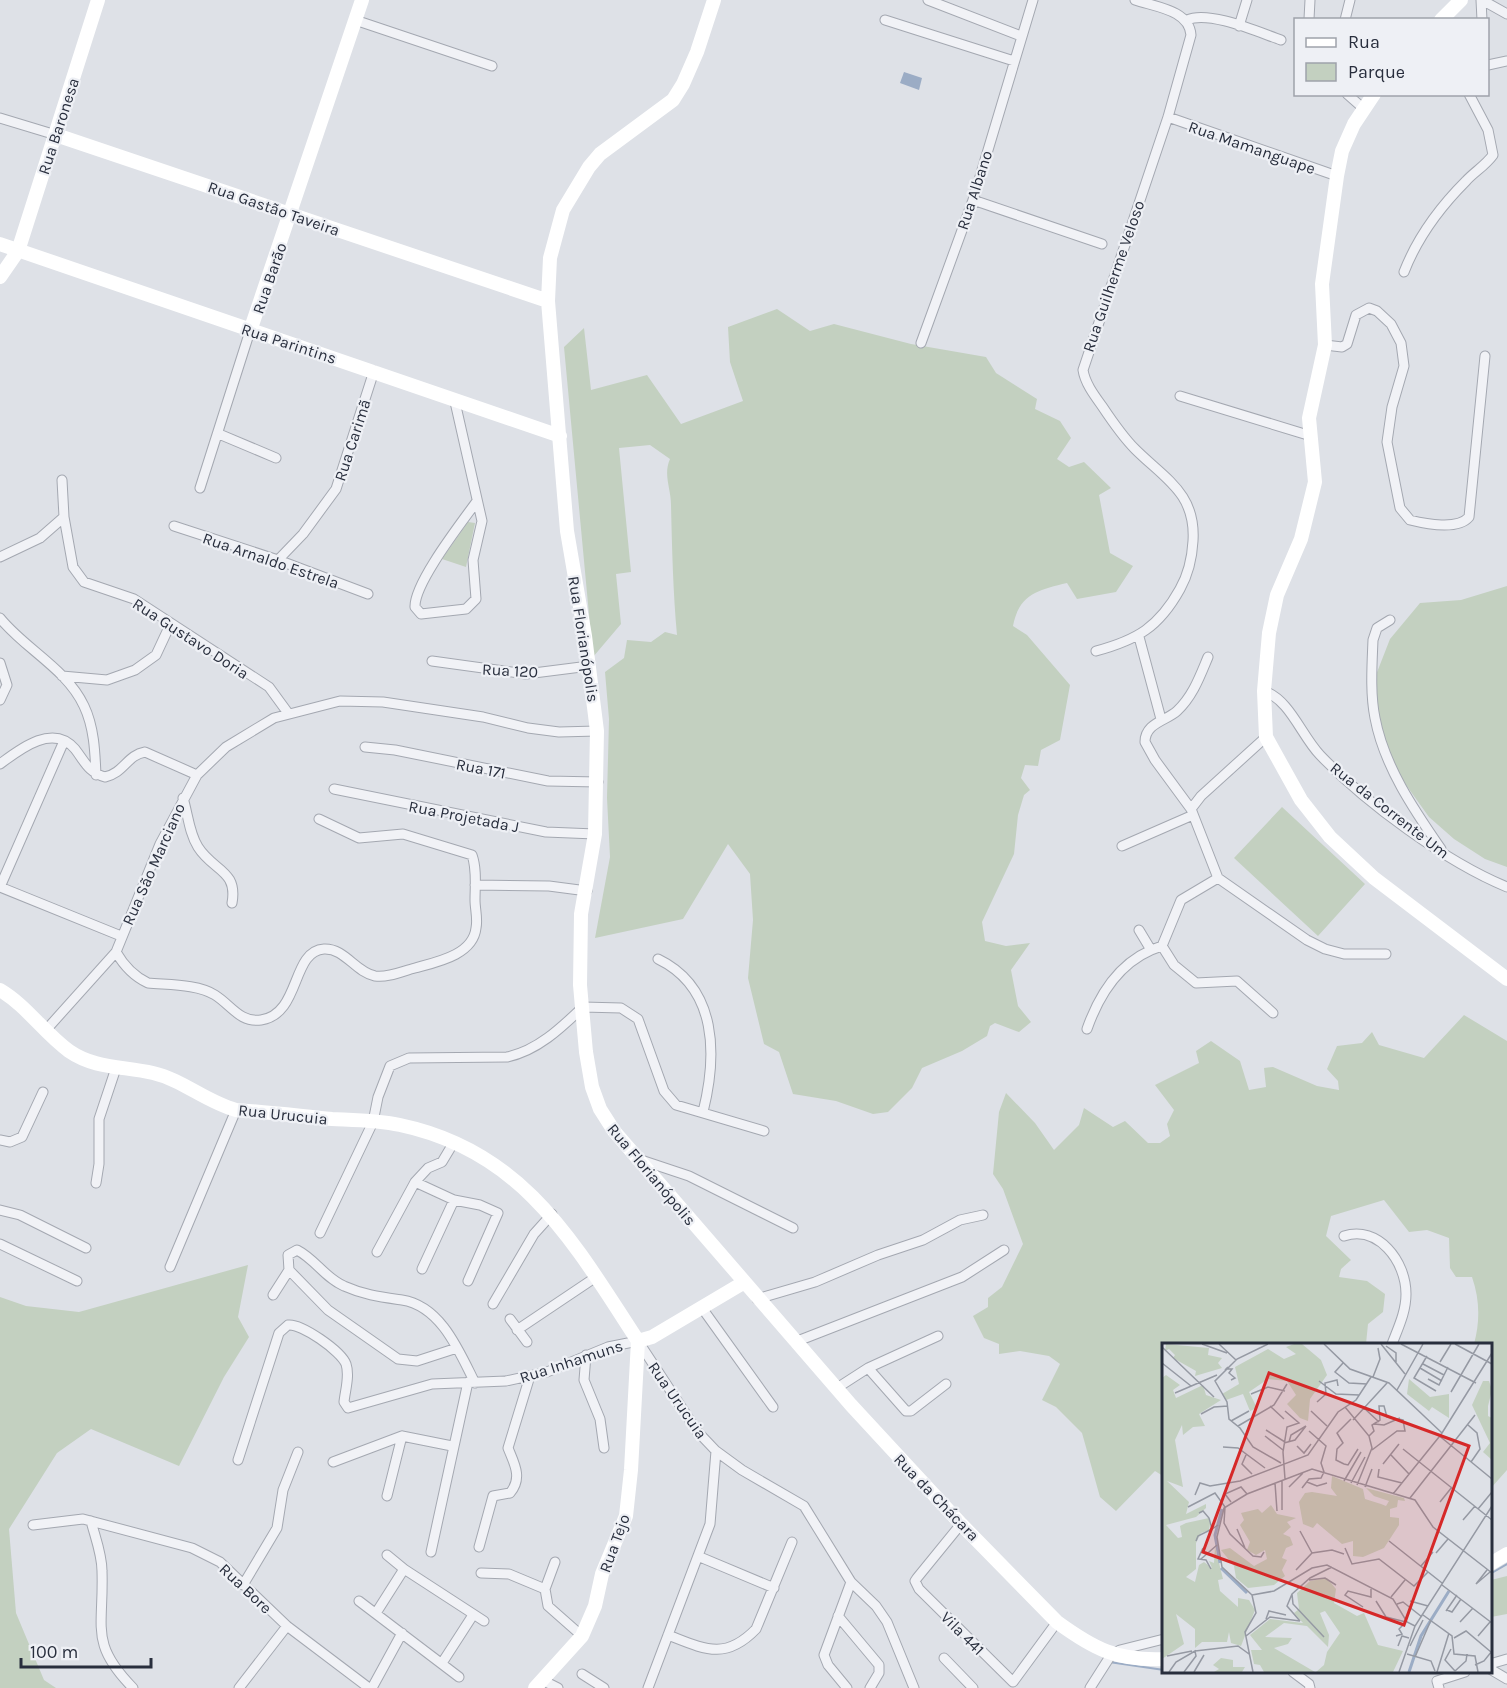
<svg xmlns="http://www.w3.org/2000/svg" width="1507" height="1688" font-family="Karla,sans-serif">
<rect width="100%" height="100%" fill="#dee1e7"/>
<path fill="#c3d0c0" d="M777,309L810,331L834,324L911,344L986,357L996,373L1037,399L1035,409L1060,421L1071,438L1057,459L1069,467L1084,462L1111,488L1099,495L1110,553L1133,566L1116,592L1077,599L1067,583C1038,590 1019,594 1013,626L1027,635L1070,685L1060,740L1041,750L1038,766L1025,765L1021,778L1030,790L1024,795L1018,815L1014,854L982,922L985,941L1006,946L1030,943L1011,970L1018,1006L1031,1022L1019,1032L995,1023L990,1026L987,1036L962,1051L922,1068L912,1088L888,1112L873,1114L836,1101L793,1094L779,1052L764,1044L748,978L753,920L750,874L728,844L683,919L595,938L610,857L607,798L609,719L605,672L624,658L627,640L651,642L665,632L677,635C673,591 672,548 671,505C671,488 663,475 670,459L650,445L619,448L631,572L616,574L621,624L593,657L564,347L584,328L591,390L647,375L681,424L743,401L730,362L728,327Z
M468,522L475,523L466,567L442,559Z
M1507,586V867L1485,859L1454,839L1429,817L1386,757L1377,732L1367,698L1390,639L1420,603L1461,600Z
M1282,807L1365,884L1318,936L1234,858Z
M1464,1015L1507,1041V1470L1491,1488L1490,1344H1474C1480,1322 1480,1300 1472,1277H1456L1450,1268L1449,1238L1427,1230L1409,1232L1384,1200L1331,1216L1326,1236L1351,1260L1341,1269L1339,1277L1367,1281L1385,1294L1383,1312L1368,1324L1366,1344H1164L1163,1476L1155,1471L1116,1511L1100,1497L1082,1433L1056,1407L1042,1400L1060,1364L1049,1356L1020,1351L999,1354V1344L984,1338L973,1316L988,1307V1298L1002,1287L1023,1244L1003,1189L993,1174L999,1112L1006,1093L1035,1123L1054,1150L1079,1125L1084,1108L1113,1127L1125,1121L1148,1143H1160L1170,1136L1167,1124L1174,1110L1155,1085L1199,1063L1196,1051L1211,1041L1240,1061L1249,1090L1266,1087L1264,1068L1273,1067L1317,1086L1339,1090L1338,1081L1327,1069L1337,1046L1362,1043L1372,1032L1379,1045L1424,1058Z
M248,1265L238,1317L249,1337L224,1377L179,1466L91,1429L57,1453L9,1529L16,1613L44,1680L56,1688H0V1297L26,1306L79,1312Z
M1507,1576V1614L1491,1617V1580Z"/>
<path fill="#9bacc5" d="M904,72L922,78L919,90L900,83Z"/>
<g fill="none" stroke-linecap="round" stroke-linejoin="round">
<path stroke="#9bacc5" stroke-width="2" d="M1490,1574L1507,1564
M1109,1662L1164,1670"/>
<defs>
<path id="street" d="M928,0L1021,36
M1481,0L1482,20
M1482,0L1507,14
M1309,19L1310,0
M355,20L492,66
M885,20L1014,61
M1187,20C1209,10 1258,32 1281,40
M1345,20L1350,0
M1239,26L1247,0
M1488,65L1507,61
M1347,94L1364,109
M1168,117L1337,176
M0,118L56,135
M973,200L1102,244
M1404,272C1418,236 1439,208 1466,181C1474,172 1485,166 1493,155L1488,130L1469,94
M921,343L973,200L1033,0
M1325,345L1342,347L1347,344L1356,315L1369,308L1377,311L1391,324L1401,343L1404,366L1392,407L1387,442L1400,508L1410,520C1426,524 1458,530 1469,517L1485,356
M1180,396L1311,436
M455,402L482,521L473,560L476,599L466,609L421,614L415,607C414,583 462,522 477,501
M219,434L276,458
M62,480L64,517
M200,488L250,331
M174,526L278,560L368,594
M0,557L40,538L64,517L73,567L84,582L134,599L269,687L288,713
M278,560L303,534L336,489L374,371
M0,618C25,649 67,669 84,706C94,727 95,751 96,775
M1390,620L1377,628L1373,640C1372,665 1370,693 1375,718C1384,766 1414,810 1441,849
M1139,637L1161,719
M1096,651C1137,640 1159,627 1180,589C1189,573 1192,559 1193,541C1196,493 1165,479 1135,449C1122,436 1112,421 1102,406C1094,395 1085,383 1083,370L1168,117L1191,35C1189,10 1156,7 1135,0
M1208,657C1200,676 1193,696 1177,711C1166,721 1145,723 1145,742L1155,760L1191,809L1218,878L1307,940L1325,949L1344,954H1386
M432,661L526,674L589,666
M0,663L7,685L0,700
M62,676L107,680L135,670L156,655L170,625
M1264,691C1290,700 1301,735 1320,755C1366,803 1446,862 1507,887
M365,747L395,750L548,781L598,782
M0,764C20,749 53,723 75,749C85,762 88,772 105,777C124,773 127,755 145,752L197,775
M334,789L546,832L595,834
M183,798C188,814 189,833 198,847C213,871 238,870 232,903
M1191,809L1201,796L1266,737
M1122,846L1193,815
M475,885L549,886L587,891
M0,887L64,741
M0,887L121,936
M1139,930L1151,950
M1162,946L1174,965L1196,983L1237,981L1273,1013
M116,952C124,966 133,976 148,983C168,985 198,984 215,995C231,1005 240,1023 261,1020C301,1014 291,951 324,949C345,948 355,972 375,976C388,978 403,971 415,968C437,962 473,955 476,928C478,919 475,909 475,900C475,886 477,869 472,855L403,834L359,838L319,819
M658,959C718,988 717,1056 703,1112
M1087,1029C1100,992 1122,958 1162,946L1181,900L1218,878
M46,1030L116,952L160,844L197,775L226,747L274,718L340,701L383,702L483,717L528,728L559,732L597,731
M0,1140L10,1142L22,1137L43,1092
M641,1160L689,1176L793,1228
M415,1182L454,1200L480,1205L498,1213L468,1281
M96,1183L99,1164V1119L116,1068
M0,1210L20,1215L86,1248
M320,1233L373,1122L378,1097L390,1066L409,1058L507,1057C537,1051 561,1028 583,1007L621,1008L638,1019L664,1091L676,1105L764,1131
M1344,1236C1378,1225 1406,1261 1406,1294C1406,1312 1398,1328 1392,1344
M0,1244L77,1281
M377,1252L415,1182L428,1168L442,1162L454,1142
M170,1267L236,1110
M422,1269L454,1200
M273,1295L289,1270
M757,1299L815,1282L878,1255L923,1240L960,1220L983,1215
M493,1304L534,1234L552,1214
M702,1308L773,1407
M510,1319L527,1342
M517,1330L596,1277
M795,1342L962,1277L1004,1250
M457,1348L417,1361L398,1359L328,1310L289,1270L288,1255L297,1250C315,1259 325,1278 344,1286C364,1295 381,1297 402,1300C441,1306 459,1351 475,1383
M586,1355L584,1380L600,1419L604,1448
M868,1368L906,1411H911L946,1384
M837,1388L868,1368L938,1336
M238,1460L279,1333L288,1325C301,1323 341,1351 346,1364C350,1376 345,1391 344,1402L348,1408L432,1384L506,1381L547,1372L608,1347L638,1341L697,1431L716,1451L742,1470L804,1506L851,1582L876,1606L887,1622L914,1688
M333,1462L402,1436L452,1446
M387,1496L402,1436
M91,1521C95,1537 102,1554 102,1571C104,1628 89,1643 133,1688
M961,1524L917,1578L915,1581L919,1589L1013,1682L1057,1622
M33,1525L83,1519L192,1548L220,1562L287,1626L369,1688
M479,1547L493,1496L510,1493C523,1478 514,1463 508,1448L530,1376
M431,1552L468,1382
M387,1555L404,1569
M700,1557L774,1588
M481,1573L509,1574L545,1589L548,1606L582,1636
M243,1585L277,1528L283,1490L298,1452
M545,1589L555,1562
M359,1601L459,1677
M376,1613L404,1569L484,1621
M838,1616L879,1665V1673L870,1688
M668,1635C704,1649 725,1661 756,1629L792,1542
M944,1658L973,1688
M442,1663L473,1615
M1490,1664L1507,1659
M1490,1669L1507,1679
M1293,1672L1309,1684L1310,1688
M582,1674L604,1688
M542,1680L558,1688
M239,1688L287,1626
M372,1688L402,1633
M648,1688L710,1524L716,1451
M847,1688L828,1665L824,1655L851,1582
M1090,1688L1111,1655L1120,1650L1164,1639
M1439,1688L1437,1681L1465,1672"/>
</defs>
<use href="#street" stroke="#a4a8b1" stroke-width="11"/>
<use href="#street" stroke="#f1f2f6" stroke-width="9"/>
<path stroke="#fff" stroke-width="14" d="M714,0L697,52L683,84L673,100L600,154L589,167L563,210L550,258L548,301L567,531L585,636L597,731L595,834L581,914L580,985L586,1052L592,1087L600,1109L614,1131L851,1405L961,1524L1057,1622C1094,1649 1117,1661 1164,1659
M1441,20L1461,0
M1374,94L1354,124L1342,151L1337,176L1322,284L1325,345L1309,418L1315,482L1301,539L1277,595L1269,633L1264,691L1266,737L1301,800L1330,837L1374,878L1507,979
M56,135L548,301
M0,244L560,436
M0,277L18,251L98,0
M250,331L362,0
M0,990C27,1006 44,1033 69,1051C95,1069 123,1066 153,1073C183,1080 206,1102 236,1110C268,1112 300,1116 332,1119C354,1120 378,1120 400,1125C524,1151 574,1243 638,1341
M638,1341L652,1337L743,1283
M1490,1564L1507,1554
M535,1688L582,1636L595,1606L602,1574L626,1516L631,1470L638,1341"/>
</g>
<g text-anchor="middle" stroke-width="4.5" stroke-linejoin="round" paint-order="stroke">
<g font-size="16" fill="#282e3d" stroke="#eef0f5">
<text transform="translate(58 126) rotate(-72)" y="6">Rua Baronesa</text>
<text transform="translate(1252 147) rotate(19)" y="6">Rua Mamanguape</text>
<text transform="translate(974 190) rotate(-72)" y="6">Rua Albano</text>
<text transform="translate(274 208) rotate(19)" y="6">Rua Gastão Taveira</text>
<text transform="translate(1113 276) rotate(-71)" y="6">Rua Guilherme Veloso</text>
<text transform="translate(269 278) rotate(-71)" y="6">Rua Barão</text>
<text transform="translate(289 343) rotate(18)" y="6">Rua Parintins</text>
<text transform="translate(352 440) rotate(-72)" y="6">Rua Carimã</text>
<text transform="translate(271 560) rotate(19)" y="6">Rua Arnaldo Estrela</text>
<text transform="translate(191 638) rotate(33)" y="6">Rua Gustavo Doria</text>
<text transform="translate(584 639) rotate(81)" y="6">Rua Florianópolis</text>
<text transform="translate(510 670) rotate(3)" y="6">Rua 120</text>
<text transform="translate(481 768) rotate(11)" y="6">Rua 171</text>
<text transform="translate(1390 810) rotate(38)" y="6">Rua da Corrente Um</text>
<text transform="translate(464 816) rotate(11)" y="6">Rua Projetada J</text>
<text transform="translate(153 864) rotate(-66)" y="6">Rua São Marciano</text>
<text transform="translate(283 1114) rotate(6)" y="6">Rua Urucuia</text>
<text transform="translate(652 1174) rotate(50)" y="6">Rua Florianópolis</text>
<text transform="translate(571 1361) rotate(-18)" y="6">Rua Inhamuns</text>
<text transform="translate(678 1400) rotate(55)" y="6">Rua Urucuia</text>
<text transform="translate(937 1497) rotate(46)" y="6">Rua da Chácara</text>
<text transform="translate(614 1543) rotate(-70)" y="6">Rua Tejo</text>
<text transform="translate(246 1588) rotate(43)" y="6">Rua Bore</text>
<text transform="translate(963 1633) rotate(45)" y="6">Vila 441</text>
</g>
</g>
<g transform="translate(1162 1343)">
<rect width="330" height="330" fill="#dee1e7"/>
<path d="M4,1L47,5L46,12L60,15L56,20L60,25L33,33L34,28L11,15L13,12L7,6L3,8ZM132,1H140L159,17L165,32L148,56L146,78L138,75L125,61L134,52L125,38L106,36L87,49L95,65L88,68L81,51L64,57L60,51L77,41L73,24L106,6L122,16L134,11L124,4ZM4,32L18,42L11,47L14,55L41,42L44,52L59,57L37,71L43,83L31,84L21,92L20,82L13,97L21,144L5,138L27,159L24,171L44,161V165L34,174L4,182L16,195L20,194L18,183L24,180L47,175L48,181L47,187L39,190L34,200V226L24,234L33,239L37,222L42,219L50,225L47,218L52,220L53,204L61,236L56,237L58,248L76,264V255L87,257L93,267L79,303L69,300L67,289L65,299H40L33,305V286L14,271L22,301L0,316V35ZM247,36L268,54L287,51V75L270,64L267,68L245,51ZM321,38H327L330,47L326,63V73L330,75V117L321,109L328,100L310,62ZM170,133L201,146L203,156L219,161L224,163L227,158L212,153L204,145L242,155L243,158L236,157L235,164L228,166V174L237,175V182L222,205L201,214L191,213V198L180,201L155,180L151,185L141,181L137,159L143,150L150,149L175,153L169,145ZM109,162L115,171L134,175L125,179L129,184L121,191L128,194L131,202L124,205L120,215L125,217L120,227L123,233L112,242L86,245L74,235L72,223L59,207L68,205L92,223L105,216L103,207L94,212L85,207L88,199L78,182L82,177L79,170L96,166L100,170ZM165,235L174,246L172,260L195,273L202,270L216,302L241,308L231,329H154L162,322L165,309L178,290L163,268L158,270L167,292L166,304L145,283L122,280L103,294L130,295L126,301L112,305L153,329H102L98,322L92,321L89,307H100L88,292L108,276L141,280L132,270L137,266L135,250L148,238ZM59,315L71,317V324H83L80,329H52L57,326L51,322Z" fill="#c3d0c0"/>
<path fill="none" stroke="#9bacc5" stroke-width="3" d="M58,220L53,192L60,166M59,225L85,250M247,329L259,293L287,248"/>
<path fill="none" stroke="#9599a3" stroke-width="1.5" d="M40,1L65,10M57,1L74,17M106,1L75,16L53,38L65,59L67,76L78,85L91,104L119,120M162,1L188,26L227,40L280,90L277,94M219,1L243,31M239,1L314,40M293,1L330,21M224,3L234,10V19M0,4L52,54M265,13L252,35L274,48M278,19L289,1M0,20L29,43M181,20L173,29L187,40L205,41M261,21L282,32M66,24L64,26H70L67,30L73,35L69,37M258,25L280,38M211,34L218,16L216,5M266,36L277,42L286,24M157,38L174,51L197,52M235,47L261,1M289,49L317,1M13,50L55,32M89,51L106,44L123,48M155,59L164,51L163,40L175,37L176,43M108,63L122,76M183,64L207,93L210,105L195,142M202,65L217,79M149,68L165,83M39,71L52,64L66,63M191,77L225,40M69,78L87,68M212,81L222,82L238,75M306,82L315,90L318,106L309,119M76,83L112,62L125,41M104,87L123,99M280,90L330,10M275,91L330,136M103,93L121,107M207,93L212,88L210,82L218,77L217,63H222L225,74L241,77L243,88H235L210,107M127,99L129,92L144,83M122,100L133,97L144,83M135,103L142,110L149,101M61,104L76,105L103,125M241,106L330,177M84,112L80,121L90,131M229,112L247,131M182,121L174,117L175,106L181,100L175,90L189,76M182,121L186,122L196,106M221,121L237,101M217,126L216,134L240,140M123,136L121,109L125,84L137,80L123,68M120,137V167M182,138L199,109M145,139L155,143L165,140M113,140L115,168M189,140L203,114M127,144L141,130M203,144L210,126M140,145L147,136L159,135L162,129L159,120L164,103L147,88M231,151L277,94M33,152L38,140L48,143L78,138L146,112L176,69L194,57L209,34M248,155L313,72M69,159L63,151L79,144L85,151M278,159L290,144M26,164L53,150L63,164L62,180L68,191L91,213L99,214L102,209M316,166L330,149M37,170L41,168L47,175L50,186L56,182M301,177L313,163M75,186L83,205M138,188L150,210M34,198L36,193L50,186M227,198L280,240M41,205L36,216L44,217L49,226M183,205L190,221L217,216L252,243L266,229M274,210L286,196M39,216L55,202M259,223L271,209M134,227L150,210L170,207L182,211M325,227L314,241L328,229M147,237L163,235L174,242M280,242L330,280M130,251L125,263L138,278M90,252L60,224L55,194L62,165L85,151L150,126L253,157L271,184L330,230M90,252L112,248L150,225L165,222L231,256L245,279L253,283M90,252L94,270L83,289L91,329M229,254L243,237M214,258L224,274L244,279M248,258L266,263M235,261L241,259L260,274M201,264L183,252L186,248L209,254V246M285,267L290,269L299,256M284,268L295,252M261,272L290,293L292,311L313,313L316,329M104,276L107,268L124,272M298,279L311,265M84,293L108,274L138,278M234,293L240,291L237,286L243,280M316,293L328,279M162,294L131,261L130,251L148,235L170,224M292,295L304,288L329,309M236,303L240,293L247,295M248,303L261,277M289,306L283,317L293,328M33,308L76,303L87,311M245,311L269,318L273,328M5,313L30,308M253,314L269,277M313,322L322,318L330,308M293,328L304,318L305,311M7,329L14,319L33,308L34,313L22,329M32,329L42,312M237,329L253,283L330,163M275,329L287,290"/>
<path fill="#d62828" fill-opacity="0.15" stroke="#d62828" stroke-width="3" d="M107,30L307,103L242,282L41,209Z"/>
<rect width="330" height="330" fill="none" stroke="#282e3d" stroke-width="3"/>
</g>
<rect x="1294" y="18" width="195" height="78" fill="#eef0f5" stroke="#9fa2ab" stroke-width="1.5"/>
<rect x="1306" y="38" width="30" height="9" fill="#ffffff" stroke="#9fa2ab" stroke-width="1.5"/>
<text x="1348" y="48" font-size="18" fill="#282e3d">Rua</text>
<rect x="1306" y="63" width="30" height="18" fill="#c3d0c0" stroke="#9fa2ab" stroke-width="1.5"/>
<text x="1348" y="78" font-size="18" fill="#282e3d">Parque</text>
<path d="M21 1658v9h130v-9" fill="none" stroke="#282e3d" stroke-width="3"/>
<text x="30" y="1658" font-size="18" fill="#282e3d" stroke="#eef0f5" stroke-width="4.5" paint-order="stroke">100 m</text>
</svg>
